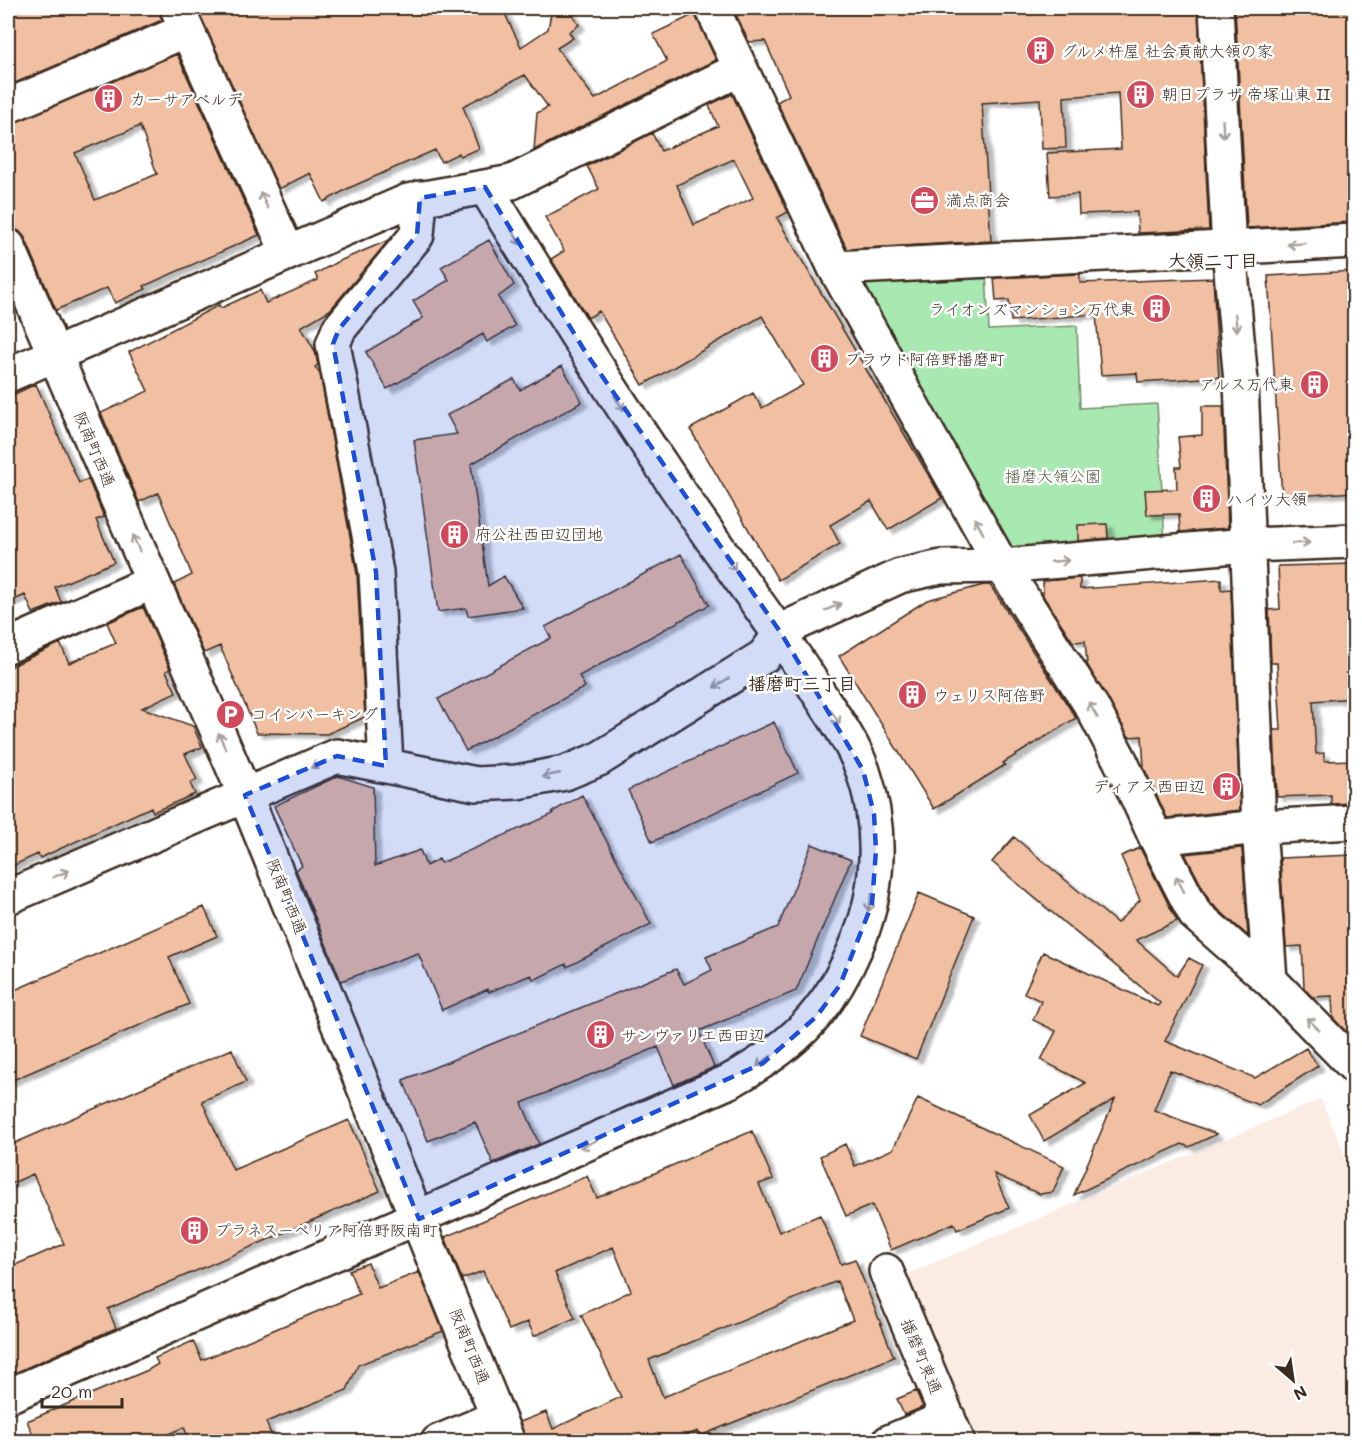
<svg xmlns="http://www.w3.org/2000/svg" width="1362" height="1449" font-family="Mali,'Klee One',sans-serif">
<defs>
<filter id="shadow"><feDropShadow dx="6" dy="4" stdDeviation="1.5" flood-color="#0004"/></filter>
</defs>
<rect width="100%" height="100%" fill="#fff"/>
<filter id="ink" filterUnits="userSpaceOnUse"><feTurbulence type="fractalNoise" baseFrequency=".0167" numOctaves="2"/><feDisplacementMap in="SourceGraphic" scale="12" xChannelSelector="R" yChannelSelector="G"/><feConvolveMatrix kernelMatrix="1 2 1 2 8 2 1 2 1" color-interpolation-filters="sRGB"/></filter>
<g filter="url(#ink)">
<path fill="#fbece3" d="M1321,1099L1354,1176V1441H975L907,1274Z"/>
<path fill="#a8e9b2" stroke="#728a68" stroke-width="1.5" d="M986,272L989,330L1077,326L1080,408L1157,404L1165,543L1021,551L1010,546L855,280Z"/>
<path fill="#f1bfa2" stroke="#3b2a1e" stroke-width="1.5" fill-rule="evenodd" filter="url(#shadow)" d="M8,8H158L162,20L8,86Z
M197,8H502L521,47L548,29L552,8H568L579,25L569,32L573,38L557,48L595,99L667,61L653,34L695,14L716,60L534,150L537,113L548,107L525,75L463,106L479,149L460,156L459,153L441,162L435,150L349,188L324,202L310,173L279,189Z
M733,8H1198L1209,230L1138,233L1137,212L1079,214L1078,194L1050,196L1047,153L1121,149L1118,93L1064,97L1066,148L1042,149L1040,99L982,103L991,241L847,249L777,102L789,95L765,41L749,42Z
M1235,8H1354V112H1348L1351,222L1247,228Z
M177,54L259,235L144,286L146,289L115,303L107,288L56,310L25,238L19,231L8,228V124ZM140,126L157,174L95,200L75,153Z
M732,94L788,212L777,218L942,498L888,530L871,501L830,525L840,544L778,580L690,429L753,393L762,408L803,385L762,316L643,385L599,311L588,318L551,259L564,251L545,217L599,189L587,166L652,133L661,151L718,126L709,105ZM734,159L753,198L694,225L677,185Z
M389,240L330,310L301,327L315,351L318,365L315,367L320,374L357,574L365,717L327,734L257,733L220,646L204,653L174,584L192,575L158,493L139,502L101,413L148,391L129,352L219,305L221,308L260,290L266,303L318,280L315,274L337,262Z
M489,240L514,285L498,297L515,326L487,342L483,334L387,389L366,352L423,318L413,301L449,280L441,267Z
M1354,271V492L1282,497L1268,276Z
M1080,274V283L1213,278L1219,377L1138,382L1137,373L1101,375L1096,314L1011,321L1009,300L996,301L994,278Z
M562,366L582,402L471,464L488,586L504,576L523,608L468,616L466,608L438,612L414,440L457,434L447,415L514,379L520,390Z
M36,384L79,483L88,479L104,517L96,520L114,562L55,587L61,602L33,613L25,595L8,603V397Z
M1202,406H1223L1228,528L1180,532L1179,514L1147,515L1145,490L1177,489L1176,467H1181L1178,437L1202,435Z
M1107,524L1108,538L1078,541V525Z
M681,554L709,605L579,676L585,687L466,751L438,699L551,638L545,627Z
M1354,564V698L1313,701L1316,754L1324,753V761L1354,760V803L1331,804V795L1277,797L1274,730H1281L1277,663H1271L1269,610L1280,609L1278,566Z
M1080,578V589L1221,579V590L1231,589L1240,810L1167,818L1144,768L1142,736L1129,737L1087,664L1085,641L1073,642L1043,596V581Z
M984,585H990L1076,718L1003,763L1005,765L934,809L839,656L927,600Z
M143,607L170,669L166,671L176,692L142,708L193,726L202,747L185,754L197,780L190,783L195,794L153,812L151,807L40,858L38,854L8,868V668L60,643L69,663L116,643L107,623Z
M774,722L798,773L652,842L628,790Z
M338,776L373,787L375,866L420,850L426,866L439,859L441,863L553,814L552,812L582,795L651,924L567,967L566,964L534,980L531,975L489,992L488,989L442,1010L418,953L341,981L296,870L302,866L274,806Z
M1014,837L1117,923L1140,900L1121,856L1140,848L1177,921L1136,940L1177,976L1189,958L1202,965L1165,1041L1255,1078L1306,1048L1318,1066L1258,1105L1170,1070L1154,1110L1217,1134L1189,1147L1182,1144L1074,1195L1115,1099L1044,1141L1030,1115L1086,1083L1041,1060L1056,1031L1033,1020L1041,1001L1024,993L1043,952L1158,1006L1160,1003L992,862Z
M812,844L851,860L796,991L699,1031L714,1067L674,1085L658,1047L522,1103L539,1144L493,1163L475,1122L428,1141L403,1080L676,969L684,984L712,970L706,957L778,927Z
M1241,848H1242L1248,936L1210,902L1185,854Z
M1354,855V1040L1333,1018L1332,996L1312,997L1304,988L1302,946L1286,947L1280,858Z
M919,893L974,916L916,1059L860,1036Z
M204,907L217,936L169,957L189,1004L8,1082V993Z
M232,1049L246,1082L202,1101L233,1170L349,1120L380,1191L108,1309L116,1328L8,1376V1268L64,1244L33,1174L8,1185V1146Z
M918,1098L1064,1166L1053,1192L1040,1194L994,1174L1009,1208L957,1230L954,1223L891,1250L872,1205L846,1216L820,1156L845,1144L855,1166L893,1149Z
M752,1131L773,1179L759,1184L779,1232L820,1215L841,1264L855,1259L894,1357L700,1436L698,1431L670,1442H526L520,1422L546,1412L553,1429L621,1397L581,1315L631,1291L613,1247L555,1273L575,1318L534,1336L528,1322L509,1330L483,1271L462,1279L445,1237L587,1176L597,1198ZM837,1281L853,1320L663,1397L649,1360Z
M368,1263L378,1288L419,1272L443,1331L358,1365L347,1390L266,1422L274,1442H190L184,1427L152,1442H36L27,1421L148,1370L158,1364L155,1358L193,1341L202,1360L359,1294L349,1270Z
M916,1391L923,1407L904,1415L897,1399Z"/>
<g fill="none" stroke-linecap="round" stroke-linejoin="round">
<defs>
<path id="minor" d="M177,8L288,253
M712,8L835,268L1002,566L1092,707L1120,760L1156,838L1195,914L1270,980L1354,1066
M1216,8L1229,249L1241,382L1259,827L1270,980
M8,106L187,30
M8,246L245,795L508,1442
M835,268L1354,241
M8,375L408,201L512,182L740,69
M8,646L153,582
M386,766L376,572L333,344L339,329L417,235L420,198
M1156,838L1259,827L1354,822
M8,897L337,756L476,784L517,782L565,773L599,759L764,656L781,633L795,624L900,576L941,567L1002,566L1247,545L1354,541
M886,1271L958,1442
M8,1396L730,1081C792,1047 827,1014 855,949C880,893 883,829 863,771C853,743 834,717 818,692C777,627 730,567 687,503C616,400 550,294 485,187
M438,1442L498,1417
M889,1442L948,1417"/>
</defs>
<use href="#minor" stroke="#3b2a1e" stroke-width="38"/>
<use href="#minor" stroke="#fff" stroke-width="33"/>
</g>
<defs><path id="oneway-shaft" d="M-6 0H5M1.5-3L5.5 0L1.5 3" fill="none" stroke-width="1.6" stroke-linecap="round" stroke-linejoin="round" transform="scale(1.5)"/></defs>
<g stroke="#a79f9a">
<use href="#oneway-shaft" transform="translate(1223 129) rotate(87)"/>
<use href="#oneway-shaft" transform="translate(264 200) rotate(-114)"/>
<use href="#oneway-shaft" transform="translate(516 237) rotate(59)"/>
<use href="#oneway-shaft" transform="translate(1296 244) rotate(176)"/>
<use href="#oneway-shaft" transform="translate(1236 323) rotate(85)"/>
<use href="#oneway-shaft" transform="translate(619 403) rotate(56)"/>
<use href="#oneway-shaft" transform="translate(979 526) rotate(-119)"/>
<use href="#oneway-shaft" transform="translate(136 543) rotate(-113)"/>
<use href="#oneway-shaft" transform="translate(1301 543) rotate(-2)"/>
<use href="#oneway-shaft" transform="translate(1060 561) rotate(-5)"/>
<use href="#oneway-shaft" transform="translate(730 563) rotate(54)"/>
<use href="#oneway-shaft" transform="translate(833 607) rotate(-25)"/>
<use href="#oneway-shaft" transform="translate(721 683) rotate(148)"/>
<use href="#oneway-shaft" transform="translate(1093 710) rotate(-120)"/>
<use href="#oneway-shaft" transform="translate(835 717) rotate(58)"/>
<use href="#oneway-shaft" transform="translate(222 741) rotate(-113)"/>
<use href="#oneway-shaft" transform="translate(319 764) rotate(157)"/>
<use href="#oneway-shaft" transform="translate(551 775) rotate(169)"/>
<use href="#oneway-shaft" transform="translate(61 874) rotate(-23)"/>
<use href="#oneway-shaft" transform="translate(1180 884) rotate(-117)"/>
<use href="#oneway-shaft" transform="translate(870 903) rotate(102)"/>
<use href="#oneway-shaft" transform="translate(1313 1024) rotate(-135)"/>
<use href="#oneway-shaft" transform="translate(764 1061) rotate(144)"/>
<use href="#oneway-shaft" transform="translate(588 1144) rotate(156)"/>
</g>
</g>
<path fill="#1d4ed8" fill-opacity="0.2" stroke="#1d4ed8" stroke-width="4.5" stroke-dasharray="12 8" stroke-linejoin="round" d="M485,187L586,353L781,633L863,770L874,814L876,850L872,904L840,985L816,1017L763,1063L419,1219L245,795L337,756L386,766L376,572L333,344L339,329L417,235L420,198Z"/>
<defs>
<symbol id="building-disc" viewBox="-11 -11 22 22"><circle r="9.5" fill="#d1495b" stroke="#fff"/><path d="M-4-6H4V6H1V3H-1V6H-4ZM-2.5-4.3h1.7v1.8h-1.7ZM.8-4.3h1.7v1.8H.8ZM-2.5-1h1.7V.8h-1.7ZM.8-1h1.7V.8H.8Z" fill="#fff"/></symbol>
<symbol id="office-disc" viewBox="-11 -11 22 22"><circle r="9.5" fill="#d1495b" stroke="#fff"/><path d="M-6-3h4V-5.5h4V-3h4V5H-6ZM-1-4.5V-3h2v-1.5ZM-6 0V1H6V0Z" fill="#fff"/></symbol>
<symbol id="parking-disc" viewBox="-11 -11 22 22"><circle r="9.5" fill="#d1495b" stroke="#fff"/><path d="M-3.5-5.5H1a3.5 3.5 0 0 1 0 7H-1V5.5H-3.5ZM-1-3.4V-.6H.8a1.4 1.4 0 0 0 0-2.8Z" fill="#fff"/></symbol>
</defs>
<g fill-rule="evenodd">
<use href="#building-disc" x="1024" y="34" width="33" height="33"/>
<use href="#building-disc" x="1124" y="78" width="33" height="33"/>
<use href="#building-disc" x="92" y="82" width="33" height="33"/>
<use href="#office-disc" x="908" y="184" width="33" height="33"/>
<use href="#building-disc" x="1140" y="292" width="33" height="33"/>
<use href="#building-disc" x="808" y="342" width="33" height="33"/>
<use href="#building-disc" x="1298" y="368" width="33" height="33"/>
<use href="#building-disc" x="1190" y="482" width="33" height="33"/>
<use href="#building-disc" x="438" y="518" width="33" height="33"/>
<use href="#building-disc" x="896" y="678" width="33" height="33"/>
<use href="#parking-disc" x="214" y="698" width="33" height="33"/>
<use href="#building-disc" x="1210" y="770" width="33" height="33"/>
<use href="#building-disc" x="584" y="1018" width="33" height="33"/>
<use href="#building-disc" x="178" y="1214" width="33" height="33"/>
</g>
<g text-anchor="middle" stroke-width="5" stroke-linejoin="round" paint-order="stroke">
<g font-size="16" fill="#3b2a1e" stroke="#fff" text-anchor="start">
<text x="1061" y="57">グルメ杵屋 社会貢献大領の家</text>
<text x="1162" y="100">朝日プラザ 帝塚山東 II</text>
<text x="130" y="105">カーサアベルデ</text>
<text x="946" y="206">満点商会</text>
<text x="1135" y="315" text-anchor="end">ライオンズマンション万代東</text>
<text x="845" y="365">プラウド阿倍野播磨町</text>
<text x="1294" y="390" text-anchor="end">アルス万代東</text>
<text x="1227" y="505">ハイツ大領</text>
<text x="475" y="540">府公社西田辺団地</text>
<text x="933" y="701">ウェリス阿倍野</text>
<text x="251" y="720">コインパーキング</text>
<text x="1205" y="792" text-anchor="end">ディアス西田辺</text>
<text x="621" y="1041">サンヴァリエ西田辺</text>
<text x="215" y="1236">プラネスーペリア阿倍野阪南町</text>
</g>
<g font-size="16" fill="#3b2a1e" stroke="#fff">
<text transform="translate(95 449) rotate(67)" y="6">阪南町西通</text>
<text transform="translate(287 896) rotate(68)" y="6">阪南町西通</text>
<text transform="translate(470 1346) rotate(68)" y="6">阪南町西通</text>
<text transform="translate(922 1356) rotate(67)" y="6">播磨町東通</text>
</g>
<g font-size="16" fill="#565a43" stroke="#fff">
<text x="1053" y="482">播磨大領公園</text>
</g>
<g font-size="18" font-weight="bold" fill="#3b2a1e" stroke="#fff">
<text x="1213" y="267">大領二丁目</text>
<text x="802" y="690">播磨町三丁目</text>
</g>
</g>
<rect width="1362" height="1449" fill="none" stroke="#fff" stroke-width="30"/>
<rect x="15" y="15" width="1332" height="1419" fill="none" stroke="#3b2a1e" stroke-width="2" filter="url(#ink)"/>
<g transform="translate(1293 1380) rotate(151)" stroke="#ffffff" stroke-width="4.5" paint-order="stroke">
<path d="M0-4.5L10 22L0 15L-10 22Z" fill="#3b2a1e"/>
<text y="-9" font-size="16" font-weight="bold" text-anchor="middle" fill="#3b2a1e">N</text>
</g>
<path d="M42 1398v9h80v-9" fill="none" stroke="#3b2a1e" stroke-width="3"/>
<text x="51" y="1398" font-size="18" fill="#3b2a1e" stroke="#ffffff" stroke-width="4.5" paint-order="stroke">20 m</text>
</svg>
